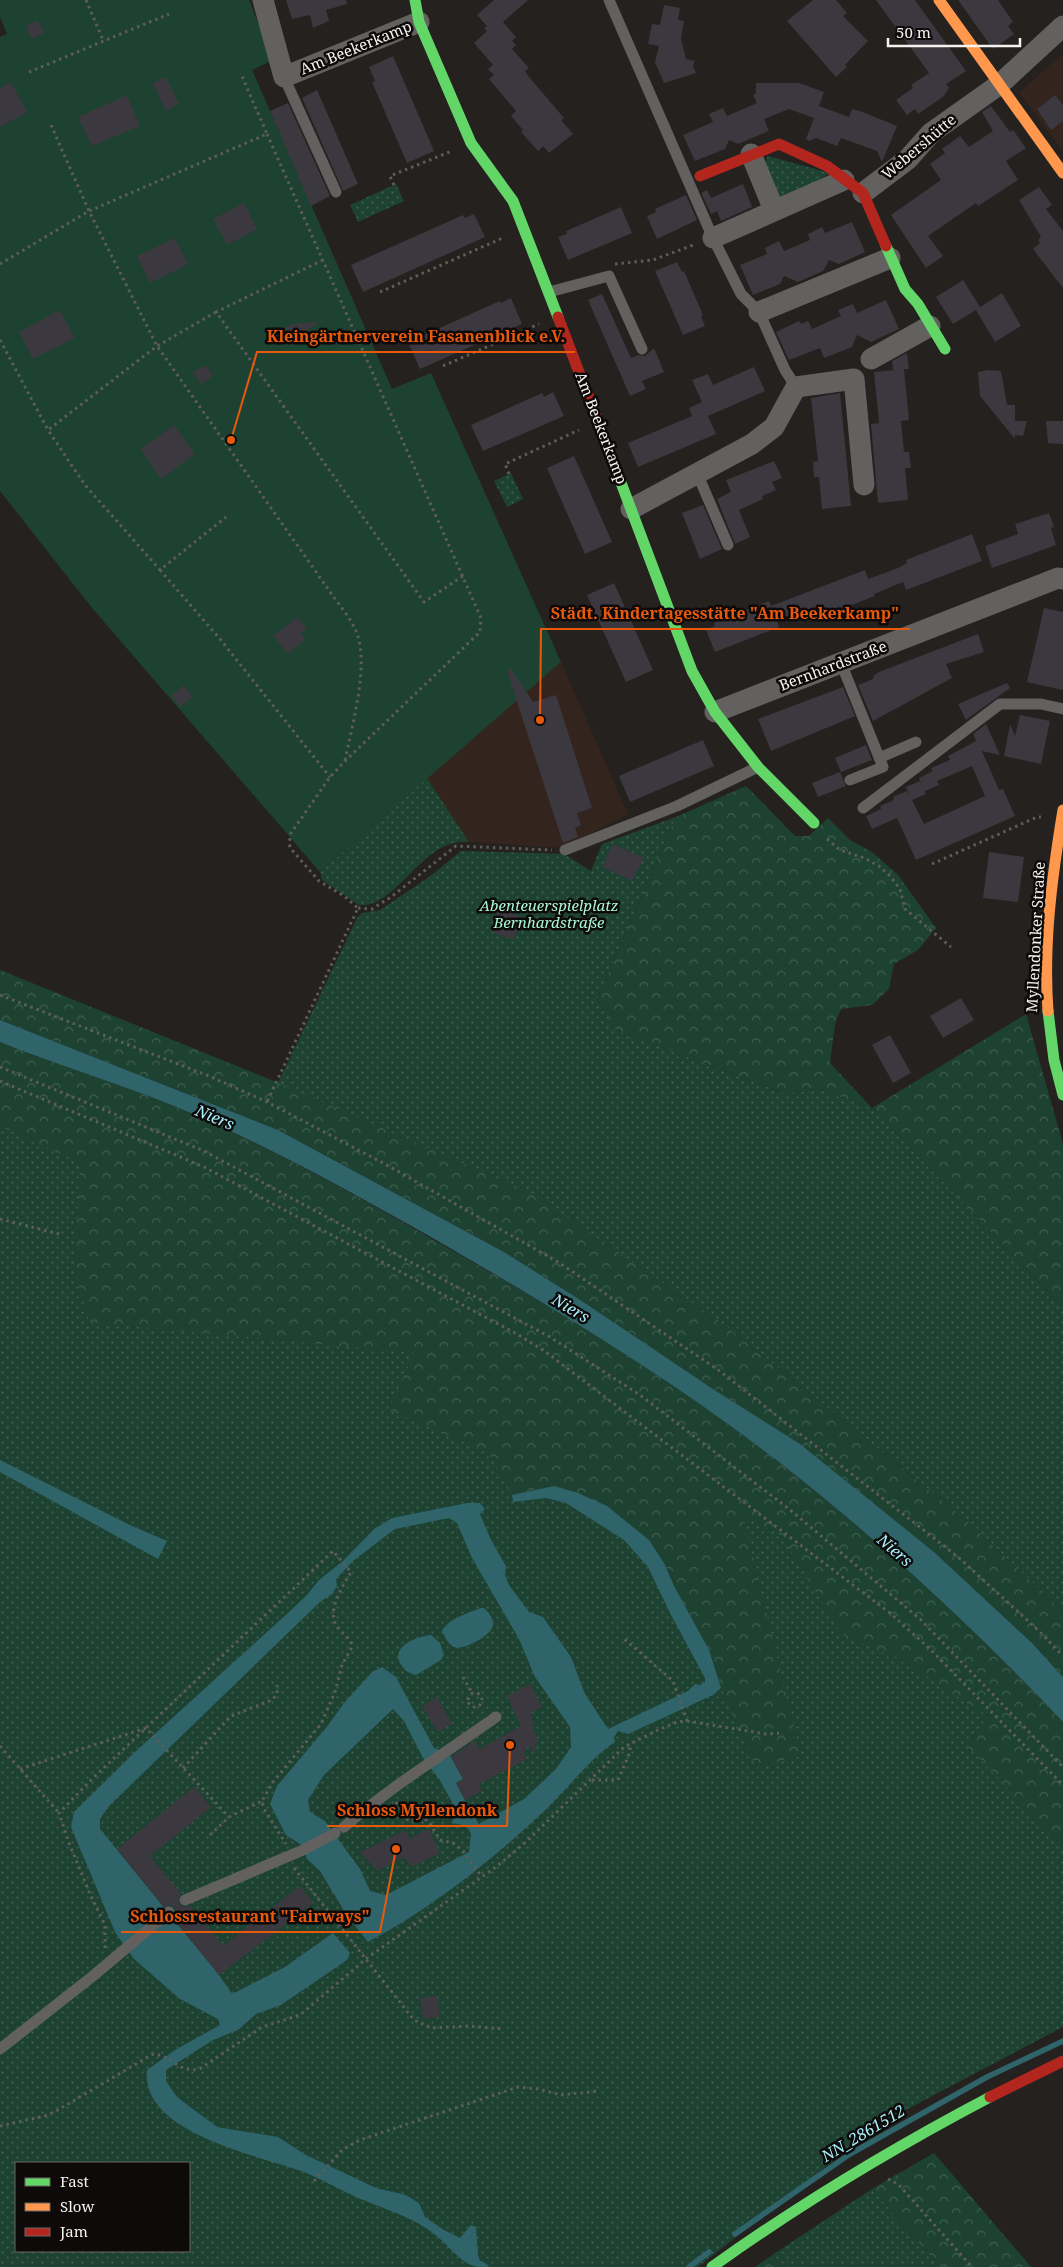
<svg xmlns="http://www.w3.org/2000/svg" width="1063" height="2267" font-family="'Noto Serif',serif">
<defs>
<pattern id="grass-dots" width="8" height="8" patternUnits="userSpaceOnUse" patternTransform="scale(1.25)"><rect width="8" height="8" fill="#1d4232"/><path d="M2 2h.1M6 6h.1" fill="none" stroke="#3e5e50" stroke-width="1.8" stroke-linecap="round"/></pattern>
<pattern id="forest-crowns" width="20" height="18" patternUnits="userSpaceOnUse" patternTransform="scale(1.25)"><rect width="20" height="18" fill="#1d4232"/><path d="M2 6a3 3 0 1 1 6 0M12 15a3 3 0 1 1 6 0" fill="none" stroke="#3e5e50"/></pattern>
</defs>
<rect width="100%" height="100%" fill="#24211f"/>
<path fill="#34241e" d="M1063,53V151L1019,93Z
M561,662L628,814L563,848L469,842L427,778Z"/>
<path fill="url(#grass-dots)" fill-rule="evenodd" d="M768,156L830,173L780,203L761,172Z
M396,184L404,201L358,222L350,205Z
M511,473L523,499L507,507L494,481Z
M427,778L469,842C423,836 397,909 359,905L322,880L320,872Z
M676,817L597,999L616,1030L784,1093L821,1090L872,1108L1063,1307V1611L959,1514L726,1326L278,1083L357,918L362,913L380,910L429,877L461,851L564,854L591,871L602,844Z
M0,1085L550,1357L920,1643L1063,1799V2027L883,2122L698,2267H0ZM16,2163H189V2251H16Z
M872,2189L940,2267H785L772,2255Z"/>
<path fill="url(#forest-crowns)" d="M746,786L795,836H809L828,818L850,840L872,852L898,875L936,928L918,950L894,964L889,989L872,1005L841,1009L835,1024L830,1063L872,1108L1026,1014L1063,1144V1307L872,1108L821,1090L784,1093L616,1030L597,999L676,817Z
M0,970L274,1081L533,1194L726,1326L959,1514L1063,1611V1677L1032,1643L934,1552L799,1444L716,1391L582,1301L504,1252L278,1130L0,1020Z
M0,1042C57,1065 117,1083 174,1106C267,1145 354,1194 441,1244C556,1309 670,1378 775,1459C878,1539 973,1627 1063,1722V1847L967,1745L988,1716L900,1660L841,1634L782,1536L743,1516L801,1756L756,1768L721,1688L709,1650L674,1586L664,1563L607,1506L536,1490L512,1495L489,1453L389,1410L414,1353L89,1322L75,1270L80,1163L0,1126Z
M934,2153L1031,2267H940L872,2189Z
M772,2255L785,2267H755Z"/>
<path fill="#1d4232" d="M0,0H249L273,60L252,70L392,389L431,373L561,662L320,872L92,608L0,491V37L7,34L0,17Z"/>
<path fill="#2f646b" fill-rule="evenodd" d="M0,1020L278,1130L504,1252L582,1301L716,1391L800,1444L934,1552L1032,1643L1063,1677V1722C973,1627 878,1539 775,1459C668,1377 552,1307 436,1240C351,1192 265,1144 174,1106C117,1083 57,1065 0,1042Z
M0,1460L130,1525L167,1541L158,1559L0,1472Z
M554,1486L578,1493L607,1506L649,1540L664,1563L674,1586L709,1650L721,1688L713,1695L628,1734L618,1731L614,1737L615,1742C591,1757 565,1792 543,1812C491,1861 432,1908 368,1942L346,1914L320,1871L307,1859L303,1846L286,1835L270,1804L277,1786L326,1728L344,1703L372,1672L382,1667L396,1677L434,1748L450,1755L463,1779L456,1783C463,1798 471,1810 479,1824L524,1799L556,1769L571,1747L570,1727L535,1677L519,1639L472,1558L457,1523L449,1518L395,1529L353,1561L336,1579L337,1586L332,1594L320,1602L109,1806L100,1819V1829L219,1975L232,1994L285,1967L333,1933L350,1953L347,1960L281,2005L256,2014L238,2030L213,2040L166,2070V2081L177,2097L217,2127L278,2137L306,2155L376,2188L406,2195L419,2203L425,2217L444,2230L460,2238L471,2225L476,2227L478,2255L481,2264L480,2267C464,2267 450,2247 438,2237C415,2217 383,2209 356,2197C338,2189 320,2178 301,2171C258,2155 140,2133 147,2070L175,2050L220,2025L218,2019L180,1999L134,1959L115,1932L71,1827L74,1812L136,1751L289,1612L307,1595L319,1580L343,1561L374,1529L392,1518L467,1503H480L485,1509L480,1514L491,1540L506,1566L505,1575L509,1585L529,1612L543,1617L571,1657L585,1694L608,1729L688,1691L695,1684L700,1685L705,1682V1678L671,1615L648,1567L624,1540L566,1503L546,1498L513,1502L512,1495ZM393,1709L404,1721L423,1758L439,1779L456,1809L452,1823L467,1826L471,1834L469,1852L386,1895L370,1891L360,1869L325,1821L310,1812L308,1800L324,1775Z
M481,1608H484C488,1612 494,1618 493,1625C492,1635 464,1651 454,1647C448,1644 445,1637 442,1631C448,1619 468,1613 481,1608Z
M431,1635L440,1643L444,1655L441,1660L416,1675C409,1673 406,1672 402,1666C388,1648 416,1636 431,1635Z"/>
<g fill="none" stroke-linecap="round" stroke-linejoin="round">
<path stroke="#2f646b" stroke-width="5.5" d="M735,2234L850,2154L987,2077L1063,2041
M481,2264L486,2267
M689,2267L709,2252"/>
</g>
<path fill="#3b383f" d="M286,0H346L347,4L326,10L329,21L313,28L310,15L292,19Z
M494,0H528L503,22L516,37L512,41L516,45L512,49L529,68L525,71L530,78L564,118L561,120L573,134L549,153L543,146L538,151L521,132L523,130L511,116L516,111L489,79L494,75L488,69L493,65L474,43L487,31L484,28L487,26L477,15Z
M813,0H836L847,13L843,16L868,41L845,65L847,67L836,77L787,21Z
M876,0H915L966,71L946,84L949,88L944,96L918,114L915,109L907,115L896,100L913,88L911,85L929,73Z
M958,0H998L1013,22L1008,26L1014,34L993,49Z
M664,5L680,8L678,20L684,21L681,39L686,59L695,61L693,66L696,73L664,83L655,62L659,46L648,44L652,24L660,25Z
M38,20L44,33L31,39L26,26Z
M393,56L434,151L407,163L372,82L375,81L369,67Z
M166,77L179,104L166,111L153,83Z
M11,82L27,112L0,127V88Z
M756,83H799L824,92L819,106L849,117L852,109L860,111L897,126L882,162L877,151L841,138L837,146L816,138L809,141L806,139L814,118L789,109L764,119L769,131L738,144L729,140L725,149L695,161L683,135L713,122L709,114L723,108L727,116L757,103L753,95L756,93Z
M317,90L358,184L343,191L302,98Z
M127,95L140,126L92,146L78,117Z
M1055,95L1063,105V121L1051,130L1037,109Z
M288,103L330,196L311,206L270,111Z
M991,106L1010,132L1013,130L1026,148L1006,161L1018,180L978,206L976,203L928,236L943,256L926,268L891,215L941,180L930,164L945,153L942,149L960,136L969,147L993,131L982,112Z
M743,184L752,207L721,221L717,211L711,214L701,193L707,190L711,198Z
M1039,187L1052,205L1046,209L1063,231V288L1033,249L1040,243L1038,240L1041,237L1019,200Z
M686,195L697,220L657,239L647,216L656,212L655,209Z
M244,203L257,229L227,245L213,219Z
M621,207L632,233L568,260L558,237L567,234L566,231Z
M474,214L485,237L363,292L351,265L463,215L465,218Z
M852,222L865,252L839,264L829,260L823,271L798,282L784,276L780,284L753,295L740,265L767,254L765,248L779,241L784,251L810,240L808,234L822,227L825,233Z
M175,238L188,264L150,283L137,256Z
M677,262L682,272L684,271L703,315L701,316L705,326L683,335L655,271Z
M963,280L980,307L1002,293L1021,326L995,342L976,310L953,324L936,297Z
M602,294L631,358L638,355L645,356L654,348L664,372L642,381L646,389L630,396L588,300Z
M511,298L522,324L420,369L408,342L500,301L501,303Z
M886,300L899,329L871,342L857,335L852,347L824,358L820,348L789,360L776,332L799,321L801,324L808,321L812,329L841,316L838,310L853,304L857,313Z
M60,310L75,338L33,359L19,332Z
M320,322L291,341L283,330L291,324Z
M907,353L909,369L893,370L892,361Z
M206,365L213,376L201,384L193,373Z
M754,367L765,391L708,416L716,434L638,467L628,443L692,416L689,408L702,402L692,380L708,374L713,385Z
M904,369L909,420L901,421L904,452H909L911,468H905L908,500L878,503L871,424L879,423L874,372Z
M988,370L1001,371L1007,405H1015V421H1027L1023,436L1015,435V439L980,396L978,372Z
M553,392L564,416L483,451L471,425L542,393L544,397Z
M840,393L851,506L822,509L819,477H814L813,462L818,461L811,398Z
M1046,421H1063V444L1048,443Z
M174,425L195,454L161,479L141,449Z
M574,456L612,542L585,554L547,468Z
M774,461L782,478L772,482L776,490L762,496L763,499L739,510L750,537L735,544L717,499L731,492L726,480Z
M703,505L722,549L700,559L682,513Z
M1049,513L1054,527L1051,528L1056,545L992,568L985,546L1018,534L1015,524Z
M972,534L982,561L906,590L903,582L874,594L875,596L810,621L806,609L777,620L779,627L715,652L706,630L715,626L714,623L769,601L771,606L865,570L868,579L898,568L907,563L906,560Z
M614,583L653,670L626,682L587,595Z
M1044,608L1063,612V690L1027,682Z
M298,617L307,629L301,633L305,640L288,654L273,636Z
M978,634L984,652L946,664L952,678L873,721L858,685L873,679L874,675L879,672Z
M511,669L533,702L556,695L592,808L577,813L581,825L575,828L578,837L563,843L507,671Z
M1007,683L1010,688L966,720L958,704Z
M184,685L193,697L180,707L171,695Z
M843,687L855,716L771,751L758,719Z
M1020,715L1050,721L1041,764L1004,756L1010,724L1015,736Z
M986,724L1000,755L982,751L999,790L1003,789L1015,816L916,860L897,818L872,829L866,816L881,809L880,806L894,800L893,797L907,791L910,797L906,787L920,781L923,787L919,778L933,771L939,785L925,791L926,794L912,800L924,824L985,796L972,766L937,781L931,768L950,760L948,756L976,741L973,734Z
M703,740L714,766L630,802L619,776Z
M866,745L872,760L841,772L835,758Z
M840,772L846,786L818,797L812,783Z
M613,844L644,858L632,881L602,867Z
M989,852L1024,857L1018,902L983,898Z
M499,908L522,917L513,940L490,931Z
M961,998L974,1020L943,1038L930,1016Z
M890,1035L911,1073L893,1083L872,1045Z
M530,1684L542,1707L531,1712L534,1731L539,1742L535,1743L536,1751L533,1752L530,1746L526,1748L527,1750L523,1752L526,1757L525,1760L479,1784L482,1791L465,1800L456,1783L463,1779L451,1757L476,1740L479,1749L521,1726L507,1696Z
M437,1697L452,1724L438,1732L422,1706Z
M194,1787L211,1807L150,1856L181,1894L178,1900L180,1906L185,1907L190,1906L223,1946L300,1886L313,1903L219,1975L173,1918L176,1914L175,1908L171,1905L164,1907L117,1849Z
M429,1829L440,1853L412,1867L404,1857L377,1871L360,1852L406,1830L410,1838Z
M437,1996L440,2017L423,2019L420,1998Z"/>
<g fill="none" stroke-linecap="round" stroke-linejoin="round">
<path stroke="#5f5d5b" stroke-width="3" stroke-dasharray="2.5 4" stroke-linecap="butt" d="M86,0L103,40
M29,72L169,14
M51,125L89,211L157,346L333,596C341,607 351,619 356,631C370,663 352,726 345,760
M267,134L481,618L480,632L345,761L330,777L291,833L289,844L291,849L319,881L344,896L358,908L267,1102
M394,185L390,176L452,151
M323,260L216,312L424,602L463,576
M0,264L89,211L267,134L241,74
M615,264L653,260L696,244
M380,292L505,237
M216,312L157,346L48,430L85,485L160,570L226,517
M0,340L48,430
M443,366L539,324
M509,474L505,464L579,430
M160,570L220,639L330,777
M827,839L840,850L864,858L879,866L890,876L900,889L905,909L951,947
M932,864L1037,817H1041
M358,908L372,909L391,897L456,846L552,850
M0,995L209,1076L267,1102L385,1164L558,1262L717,1369L958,1557L1038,1630L1063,1656
M0,1067L204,1151L550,1337L640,1395L789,1509L920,1619L1063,1767
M0,1081L204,1167L517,1334L543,1350L890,1613L931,1650L1063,1785
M0,1219L59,1234
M463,1677L472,1693
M468 1700a7 7 0 1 1 14 0a7 7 0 1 1-14 0Z
M687,1721L766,1734L779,1733
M0,1746L59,1813
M183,1768L231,1716L272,1700L277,1694V1685
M20,1769L146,1728L229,1817
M592,1780H618L630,1752V1744
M396,1802L408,1820L423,1818L429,1822L440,1840L453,1843L463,1851L482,1877
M210,1835L229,1817L262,1801
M294,1868L414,2020L431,2028L470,2026L502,2029
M105,1948V1925L90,1894L69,1843L59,1813L92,1779L333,1551L351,1572C343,1586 324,1613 339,1629C344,1635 351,1639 352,1647L342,1665L335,1692L321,1724L273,1782L262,1801L264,1809L286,1844
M0,2126L45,2116L56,2111L153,2054C172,2055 181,2076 201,2068L262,2027L300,2015L367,1958L496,1867L526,1842L624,1747L656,1731L677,1722L687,1721L673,1681L622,1637
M888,2179L898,2184L972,2267
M314,2181L342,2150L360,2140L518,2087L538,2089L561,2095L599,2091"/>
<path stroke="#626160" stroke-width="11" d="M609,0L713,238L741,294L759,312L785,370L796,387
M284,77L336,192
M549,292L609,276L642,349
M697,473L728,545
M841,663L883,767L850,780
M879,758L916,742
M863,808L1000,704H1041L1063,709
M565,850L677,806L758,767
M344,1827C392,1786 445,1753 496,1717
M185,1900L303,1850L335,1833
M0,2049L93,1976L169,1912"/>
<path stroke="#626160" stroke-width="21" d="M263,0L284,77L419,22
M751,154L774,210
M863,193L908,159L931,133L1000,84L1063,26
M713,238L844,180
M759,312L890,258
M871,359L930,326
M631,509L752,444L774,427L796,387L854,379L864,485
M715,712L1058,578L1063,579"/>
<path stroke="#63d668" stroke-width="11" d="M415,0L419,22L471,143L513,201L558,317
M886,246L905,289L918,304L945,349
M603,435L692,671L715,712L758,767L814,823
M1048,1011L1054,1060L1063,1095
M712,2267C800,2204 895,2147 990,2097"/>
<path stroke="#ff974d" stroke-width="11" d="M939,0L1063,173
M1048,1011C1043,943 1052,877 1063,810"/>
<path stroke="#b3261e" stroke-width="11" d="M700,176L779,144L827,166L863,193L886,246
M558,317L603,435
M990,2097L1063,2061"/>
</g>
<g text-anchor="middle" stroke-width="5" stroke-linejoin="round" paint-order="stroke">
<g font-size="15" fill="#f6f2ef" stroke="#0d0a09">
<text transform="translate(356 48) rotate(-22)" y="5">Am Beekerkamp</text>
<text transform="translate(919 147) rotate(-40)" y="5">Webershütte</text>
<text transform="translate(601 428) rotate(69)" y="5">Am Beekerkamp</text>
<text transform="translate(833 666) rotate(-21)" y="5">Bernhardstraße</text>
<text transform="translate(1036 937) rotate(-87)" y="5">Myllendonker Straße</text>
</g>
<g font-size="15" font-style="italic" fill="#a8f8d4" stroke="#0d0a09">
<text x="549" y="911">Abenteuerspielplatz<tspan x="549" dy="17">Bernhardstraße</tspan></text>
</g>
<g font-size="16" font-style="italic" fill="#a6effb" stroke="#0d0a09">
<text transform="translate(215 1117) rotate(23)" y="6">Niers</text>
<text transform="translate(571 1308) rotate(31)" y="6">Niers</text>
<text transform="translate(895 1550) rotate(41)" y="6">Niers</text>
<text transform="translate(863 2133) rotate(-31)" y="6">NN_2861512</text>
</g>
</g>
<path fill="none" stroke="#e8590c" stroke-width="2" d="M231 440L257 352H575M540 720L541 629H910M510 1745L507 1826H327M396 1849L380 1932H121"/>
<g fill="#e8590c" stroke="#0d0a09" stroke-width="2">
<circle cx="231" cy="440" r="5"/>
<circle cx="540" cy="720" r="5"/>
<circle cx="510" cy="1745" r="5"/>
<circle cx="396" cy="1849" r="5"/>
</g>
<g font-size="16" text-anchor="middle" font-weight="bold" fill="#e8590c" stroke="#0d0a09" stroke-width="5" stroke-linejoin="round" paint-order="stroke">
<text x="416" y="342">Kleingärtnerverein Fasanenblick e.V.</text>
<text x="725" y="619">Städt. Kindertagesstätte "Am Beekerkamp"</text>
<text x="417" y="1816">Schloss Myllendonk</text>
<text x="250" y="1922">Schlossrestaurant "Fairways"</text>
</g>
<rect x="15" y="2162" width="175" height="90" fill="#0d0a09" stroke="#6a6765"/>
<rect x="25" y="2178" width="25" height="8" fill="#63d668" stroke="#6a6765"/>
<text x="60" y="2187" font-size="15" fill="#f6f2ef">Fast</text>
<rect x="25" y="2203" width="25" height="8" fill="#ff974d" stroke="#6a6765"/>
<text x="60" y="2212" font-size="15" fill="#f6f2ef">Slow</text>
<rect x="25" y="2228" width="25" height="8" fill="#b3261e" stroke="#6a6765"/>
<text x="60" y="2237" font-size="15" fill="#f6f2ef">Jam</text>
<path d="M888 38v8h132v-8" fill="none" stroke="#f6f2ef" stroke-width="2.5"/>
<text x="896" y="38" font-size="15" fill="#f6f2ef" stroke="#0d0a09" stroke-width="4" paint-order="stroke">50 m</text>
</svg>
